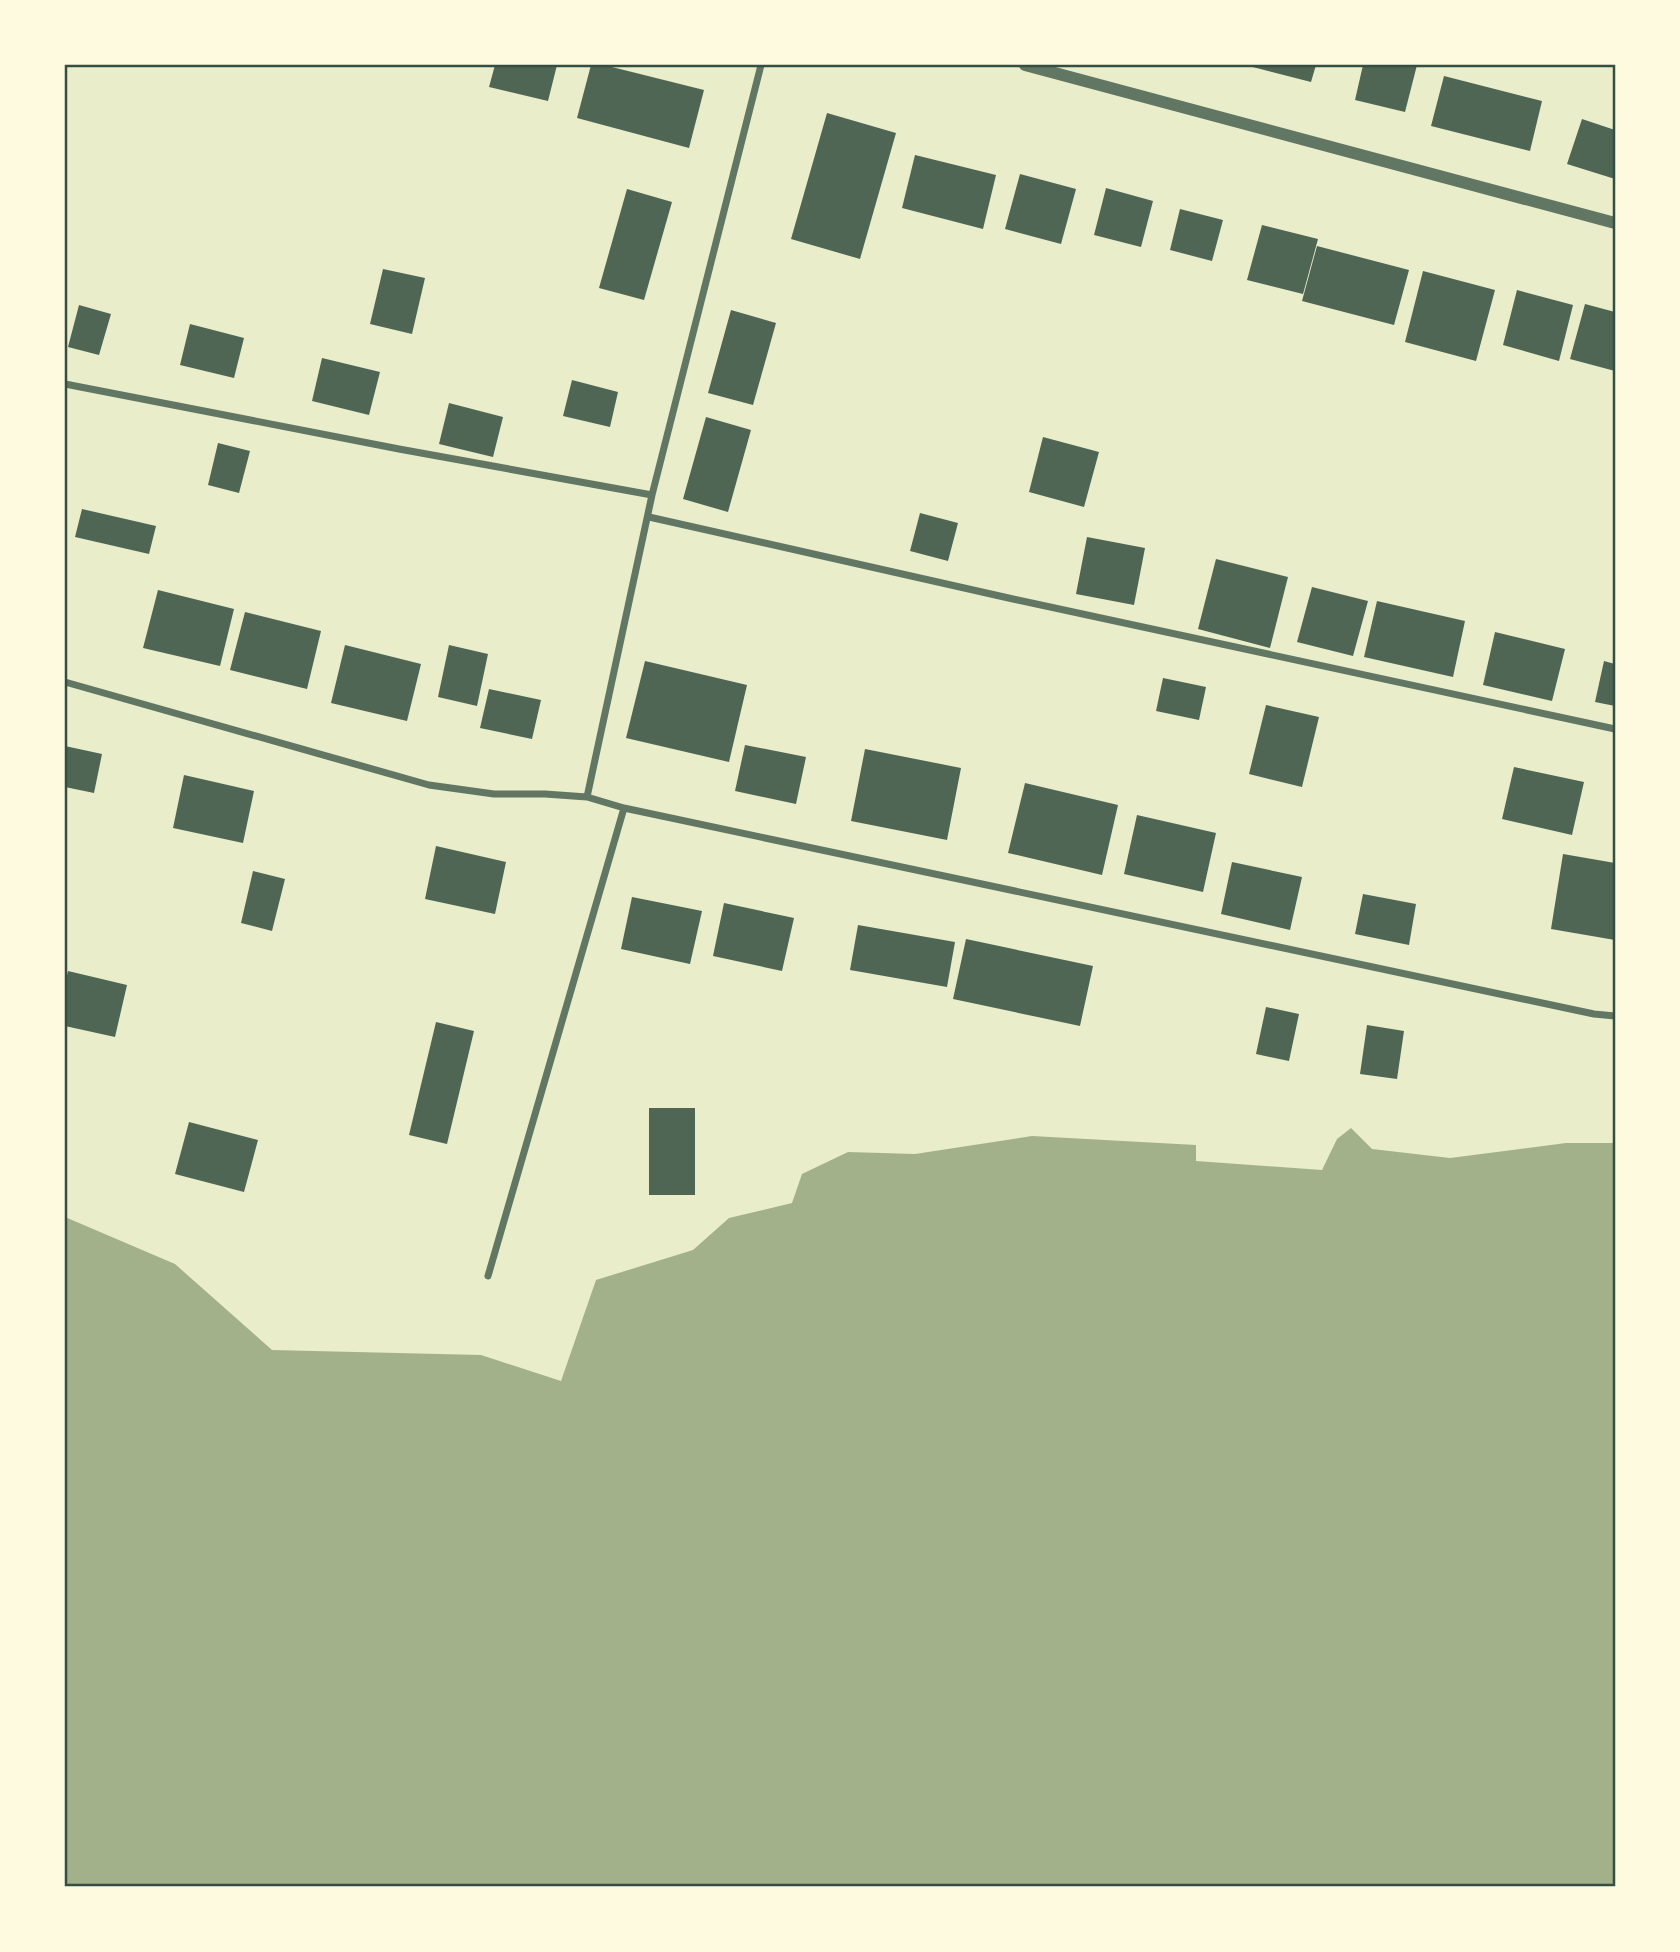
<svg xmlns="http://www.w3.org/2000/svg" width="1680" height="1952" font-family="Rubik,sans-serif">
<rect width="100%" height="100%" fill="#e9edc9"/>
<path fill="#a3b18a" d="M1351,1128L1372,1149L1450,1158L1566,1143H1615V1887H65V1217L175,1264L272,1350L481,1355L561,1381L596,1280L693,1250L729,1218L792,1203L802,1174L848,1152L915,1154L1032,1136L1196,1145V1161L1322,1170L1337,1139Z"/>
<path fill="#4f6655" d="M495,65H557L548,101L489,87Z
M591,65H604L704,90L689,148L577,118Z
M1245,65H1316L1311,82Z
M1363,65H1417L1405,112L1355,100Z
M1444,76L1542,101L1530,151L1431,126Z
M827,113L896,133L860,259L791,239Z
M1582,119L1615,130V179L1567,164Z
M915,155L996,175L983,229L902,208Z
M1020,174L1076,189L1061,244L1005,229Z
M1106,188L1153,201L1141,247L1094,235Z
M627,189L672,202L644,300L599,288Z
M1180,209L1223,220L1212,261L1170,250Z
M1262,225L1318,239L1303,294L1247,280Z
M1317,246L1409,270L1394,325L1302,301Z
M383,269L425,278L412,334L370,324Z
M1423,271L1495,290L1476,361L1405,342Z
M1517,290L1573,305L1559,361L1503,345Z
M1585,304L1615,312V371L1570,359Z
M79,305L111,314L99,355L68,347Z
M731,310L776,323L753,405L708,393Z
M190,324L244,338L234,378L180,365Z
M322,358L380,372L369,415L312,401Z
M572,380L618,392L610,427L563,416Z
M449,403L503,417L493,457L439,444Z
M706,417L751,430L728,512L683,499Z
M1043,437L1099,452L1084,507L1029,492Z
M218,443L250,451L239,493L208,485Z
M82,509L156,526L149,554L75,537Z
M920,513L958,523L948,561L910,551Z
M1087,537L1145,548L1134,605L1076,594Z
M1216,559L1288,577L1270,648L1198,629Z
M1312,587L1368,601L1353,656L1297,642Z
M158,590L234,609L220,666L143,648Z
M1377,601L1465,621L1453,677L1364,657Z
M245,612L321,631L307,689L230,670Z
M1495,632L1565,649L1552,701L1483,685Z
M345,645L421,664L407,721L331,703Z
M449,645L488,654L477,706L438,697Z
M645,661L747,685L729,762L626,738Z
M1604,661L1615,664V706L1595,702Z
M1163,678L1206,687L1199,720L1156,711Z
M489,689L541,700L532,739L480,728Z
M1266,705L1319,717L1302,787L1249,774Z
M745,745L806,757L796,804L735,791Z
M65,746L102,754L94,793L65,787Z
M865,749L961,768L947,840L851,821Z
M1514,767L1584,782L1572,835L1502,819Z
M184,775L254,791L243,843L173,828Z
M1025,783L1118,805L1102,875L1008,853Z
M1137,815L1216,833L1203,892L1124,874Z
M436,846L506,862L495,914L425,899Z
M1563,854L1615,863V940L1551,929Z
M1232,862L1302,877L1290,930L1221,914Z
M253,871L285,879L272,931L241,923Z
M1363,894L1416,904L1409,945L1355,934Z
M632,897L702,911L690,964L621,949Z
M724,903L794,918L782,971L713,956Z
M858,925L955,942L947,987L850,970Z
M966,939L1093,966L1080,1026L953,999Z
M68,971L127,985L115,1037L65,1026V984Z
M1266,1007L1299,1014L1289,1061L1256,1054Z
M436,1022L474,1031L447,1144L409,1135Z
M1367,1025L1404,1031L1397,1079L1360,1074Z
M649,1108H695V1195H649Z
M189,1122L258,1140L244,1192L175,1174Z"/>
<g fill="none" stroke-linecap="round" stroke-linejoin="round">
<path stroke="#617663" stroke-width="7" d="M65,384L399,449L652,495
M649,517L1013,599L1615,729
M65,682L429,785L494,794H545L587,797L624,808L1594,1014L1615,1016
M587,797L652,495L761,65
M488,1276L624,808"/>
<path stroke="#617663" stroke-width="12" d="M1025,65L1615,223"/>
</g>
<rect width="1680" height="1952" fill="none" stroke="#fefae0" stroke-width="133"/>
<rect x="66" y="66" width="1548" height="1819" fill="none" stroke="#344e41" stroke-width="2.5"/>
</svg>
